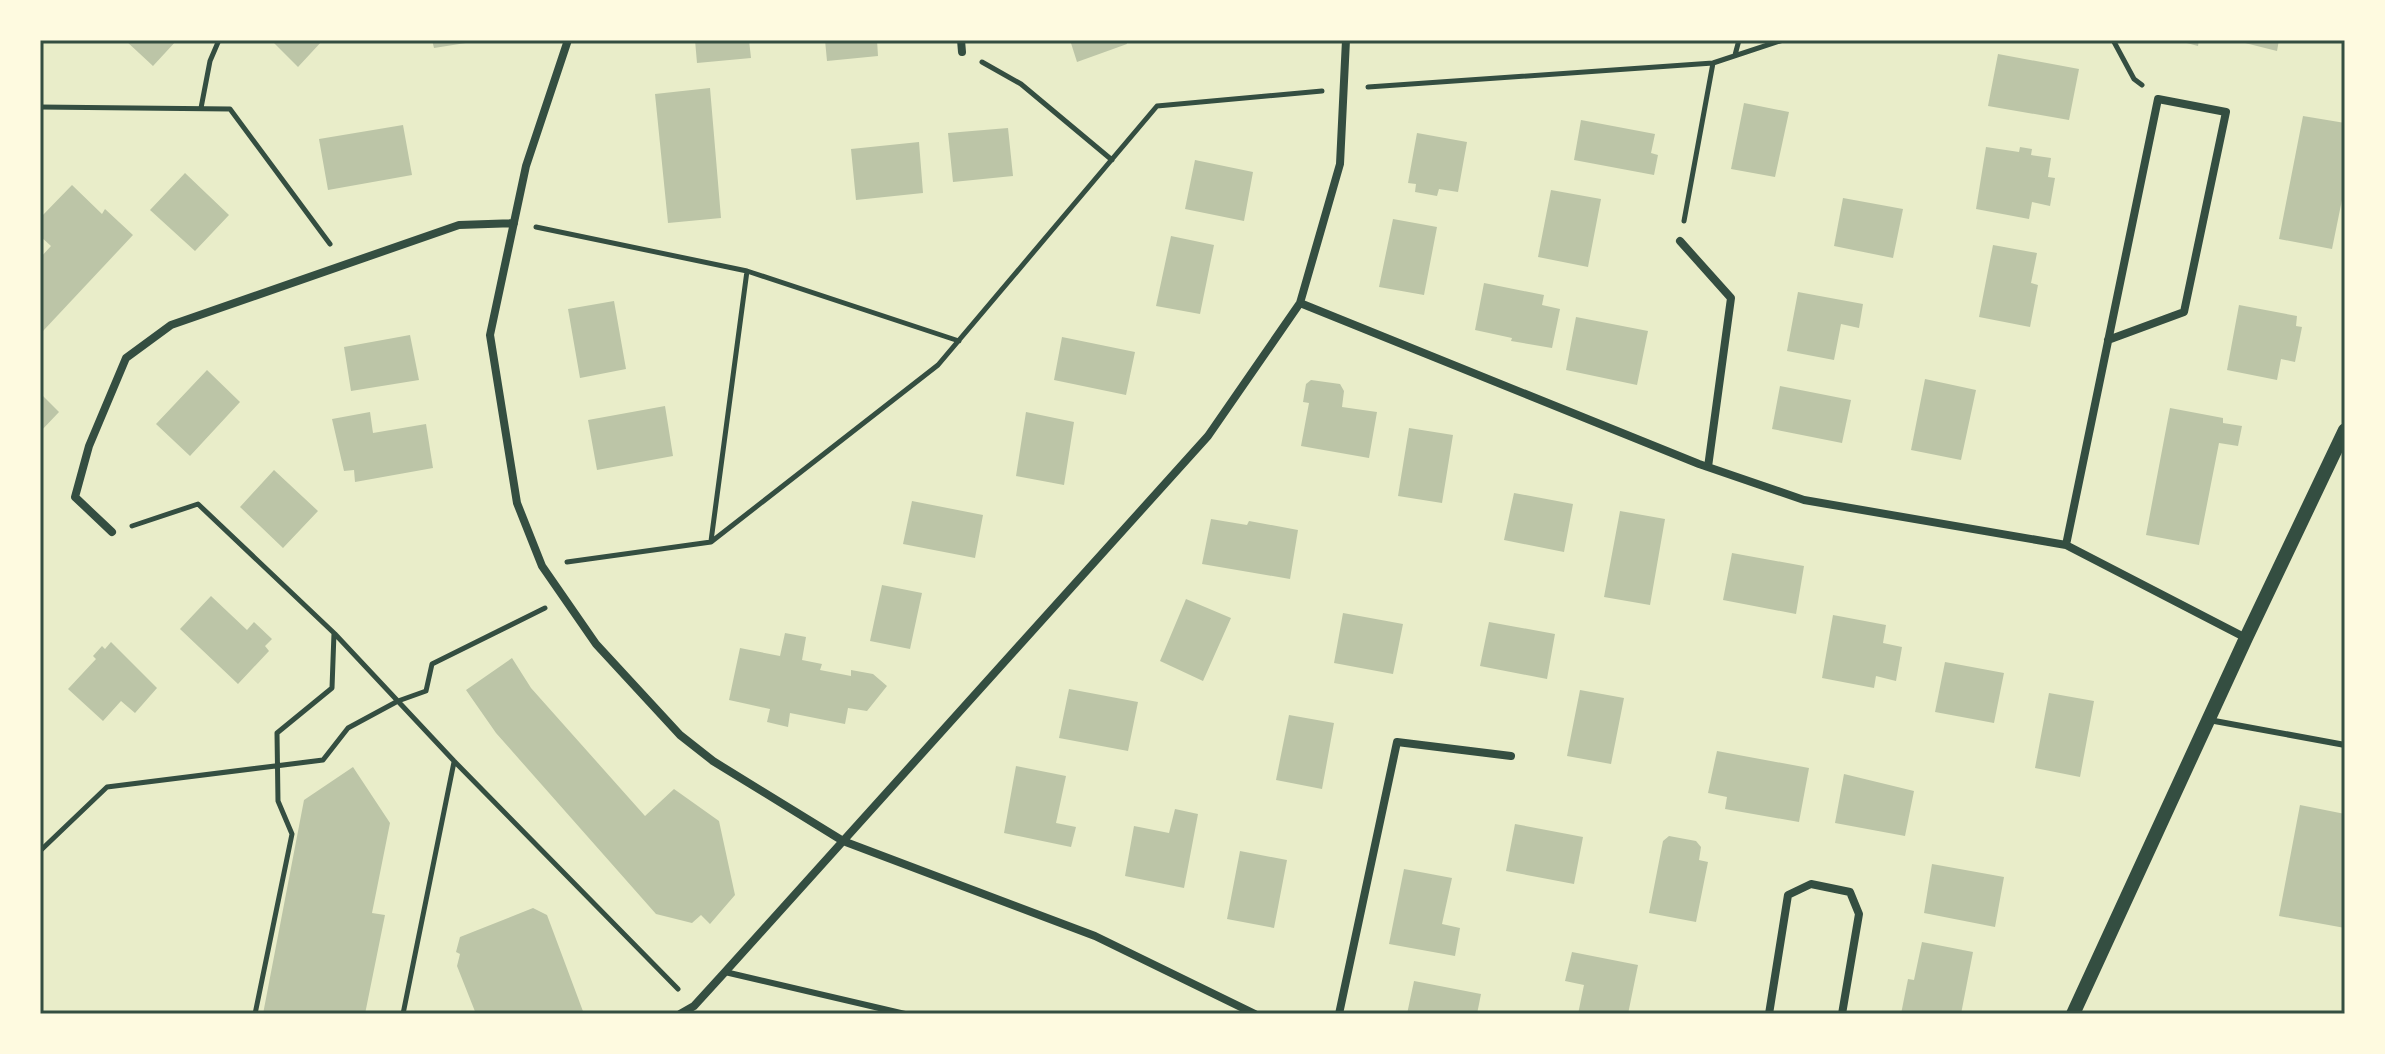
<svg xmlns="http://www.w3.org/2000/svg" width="2385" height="1054" font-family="Georgia,serif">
<rect width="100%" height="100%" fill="#e9edc9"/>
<path fill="#bcc5a7" d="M125,40H177L153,66Z
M271,40H323L298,67Z
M432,40H472V42L434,48Z
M695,40H749L751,58L697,63Z
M825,40H877L878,56L827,61Z
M1070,40H1126L1127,44L1077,62Z
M2175,40H2199L2198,46Z
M2233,40H2279L2277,51Z
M1998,54L2079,69L2069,120L1988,106Z
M710,88L721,218L668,223L655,94Z
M1744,103L1789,112L1775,177L1731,169Z
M2303,116L2345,123V185L2332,249L2279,239Z
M1581,120L1655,134L1651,153L1658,155L1654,175L1574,160Z
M403,125L412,175L328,190L319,139Z
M1008,128L1013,176L953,182L948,133Z
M1417,133L1467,142L1458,192L1439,189L1437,196L1415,192L1416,184L1408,183Z
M919,142L923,193L856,200L851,149Z
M1986,147L2019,152L2020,147L2032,149L2031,155L2051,158L2048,177L2055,178L2050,206L2032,202L2029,219L1976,209Z
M1195,160L1253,172L1244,221L1185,209Z
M185,173L229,215L195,251L150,210Z
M72,185L102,214L105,209L133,235L43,331L40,328V258L51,246L40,236V218Z
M1551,190L1601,199L1588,267L1538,257Z
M1843,198L1903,209L1893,258L1834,246Z
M1393,219L1437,227L1424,295L1379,287Z
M1171,236L1214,245L1200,314L1156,306Z
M1993,245L2037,253L2031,283L2038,285L2030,327L1979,317Z
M1484,283L1544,295L1542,305L1560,309L1552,348L1511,341L1512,338L1475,330Z
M1798,292L1863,304L1859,328L1841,324L1834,360L1787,351Z
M614,301L626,369L580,378L568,309Z
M2239,305L2297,316L2296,326L2302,327L2295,362L2281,359L2277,380L2227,370Z
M1576,317L1648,331L1637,385L1566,370Z
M410,335L419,380L351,391L344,347Z
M1062,337L1135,352L1126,395L1054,380Z
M207,370L240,402L190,456L156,424Z
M1925,379L1976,390L1961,460L1911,450Z
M1311,380L1340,384L1344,391L1342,407L1377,412L1369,458L1301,446L1309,403L1303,402L1306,384Z
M1780,386L1851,400L1842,443L1772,429Z
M40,393L59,412L40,432Z
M665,406L673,456L597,470L588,420Z
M2170,408L2223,418V423L2242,426L2238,446L2219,443L2199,545L2146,535Z
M370,412L373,433L426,424L433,468L355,482L354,470L344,471L332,419Z
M1026,412L1074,422L1064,485L1016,476Z
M1409,428L1453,435L1442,503L1398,496Z
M274,470L318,511L283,548L240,507Z
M1514,493L1573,504L1564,552L1504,540Z
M912,501L983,515L975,558L903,544Z
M1620,511L1665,519L1650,605L1604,597Z
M1211,519L1247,525L1249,521L1298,530L1290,579L1202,564Z
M1732,553L1804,566L1796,614L1723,600Z
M882,585L922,593L910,649L870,641Z
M211,596L247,630L254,622L272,639L265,646L269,651L238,684L180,629Z
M1186,599L1231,618L1203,681L1160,661Z
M1343,613L1403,624L1393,674L1334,663Z
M1833,615L1886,625L1883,643L1902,647L1896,681L1876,676L1874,688L1822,678Z
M1489,622L1555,634L1547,679L1480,666Z
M785,633L806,637L802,660L822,664L820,670L851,676V670L873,674L887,686L867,711L848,708L845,724L790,713L788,727L767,722L770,709L729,700L740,648L780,656Z
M111,642L157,688L135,713L121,701L103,721L68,689L96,659L93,656L102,646L105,649Z
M512,658L531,688L645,816L674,789L719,821L735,895L710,924L701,915L692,923L656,914L496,733L466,690Z
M1945,662L2004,673L1994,723L1935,712Z
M1069,689L1138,702L1128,751L1059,738Z
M1580,690L1624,698L1611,764L1567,756Z
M2049,693L2094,701L2080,777L2035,768Z
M1289,715L1334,723L1322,789L1276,780Z
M1717,751L1809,768L1799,822L1725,809L1727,797L1708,793Z
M1016,766L1066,776L1056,823L1076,827L1071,847L1004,833Z
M353,767L390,823L372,913L385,915L365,1014H263L304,800Z
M1844,774L1914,791L1905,836L1835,823Z
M2300,805L2345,814V928L2279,916Z
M1175,809L1198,814L1184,888L1125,876L1134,826L1169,833Z
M1515,824L1583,837L1574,884L1506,871Z
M1669,836L1696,841L1701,847L1699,860L1708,862L1696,922L1649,913L1663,841Z
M1240,851L1287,860L1274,928L1227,919Z
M1932,864L2004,877L1995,927L1924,913Z
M1404,869L1452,878L1442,924L1460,928L1455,956L1389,944Z
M533,908L547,915L584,1014H476L457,966L460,954L456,952L460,937Z
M1922,942L1973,952L1961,1014H1901L1908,979L1914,980Z
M1572,952L1638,965L1628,1014H1578L1584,985L1565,981Z
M1414,981L1481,994L1477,1014H1407Z"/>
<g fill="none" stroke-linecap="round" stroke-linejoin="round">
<path stroke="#344e41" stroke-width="5" d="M2113,40L2134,79L2142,85
M1735,55L1739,40
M982,62L1021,84L1112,160
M1368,87L1713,63L1783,40
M40,107L230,109L330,244
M201,108L210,61L219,40
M1684,221L1713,63
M536,227L747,271L959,341
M132,526L198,504L334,633L332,688L277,733L278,801L292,834L255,1014
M711,541L747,271
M567,562L711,542L938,365L1157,106L1322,91
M335,634L454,761L678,989
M40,851L107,787L323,760L348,728L398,701L426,691L432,664L545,608
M403,1014L454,762"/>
<path stroke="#344e41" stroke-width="6" d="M2209,720L2345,745
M725,972L905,1014"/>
<path stroke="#344e41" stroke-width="8" d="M568,40L526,166L490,335L517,503L542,566L596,644L680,735L713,761L843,841L1095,936L1255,1014
M961,40L962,52
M1680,241L1731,298L1708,467
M1300,303L1699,464L1804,500L2066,545L2246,638
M112,532L75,497L89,446L126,358L171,325L459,225L514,223
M2066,545L2158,99L2226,112L2184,312L2108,340
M680,1014L694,1006L725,972L1208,436L1300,303L1340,164L1346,40
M1339,1014L1397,742L1511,756
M1769,1014L1788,895L1811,884L1850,892L1859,914L1842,1014"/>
<path stroke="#344e41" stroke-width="14" d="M2073,1014L2246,638L2345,430"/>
</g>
<rect width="2385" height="1054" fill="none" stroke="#fefae0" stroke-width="84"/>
<rect x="42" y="42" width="2301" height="970" fill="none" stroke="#344e41" stroke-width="3"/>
</svg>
